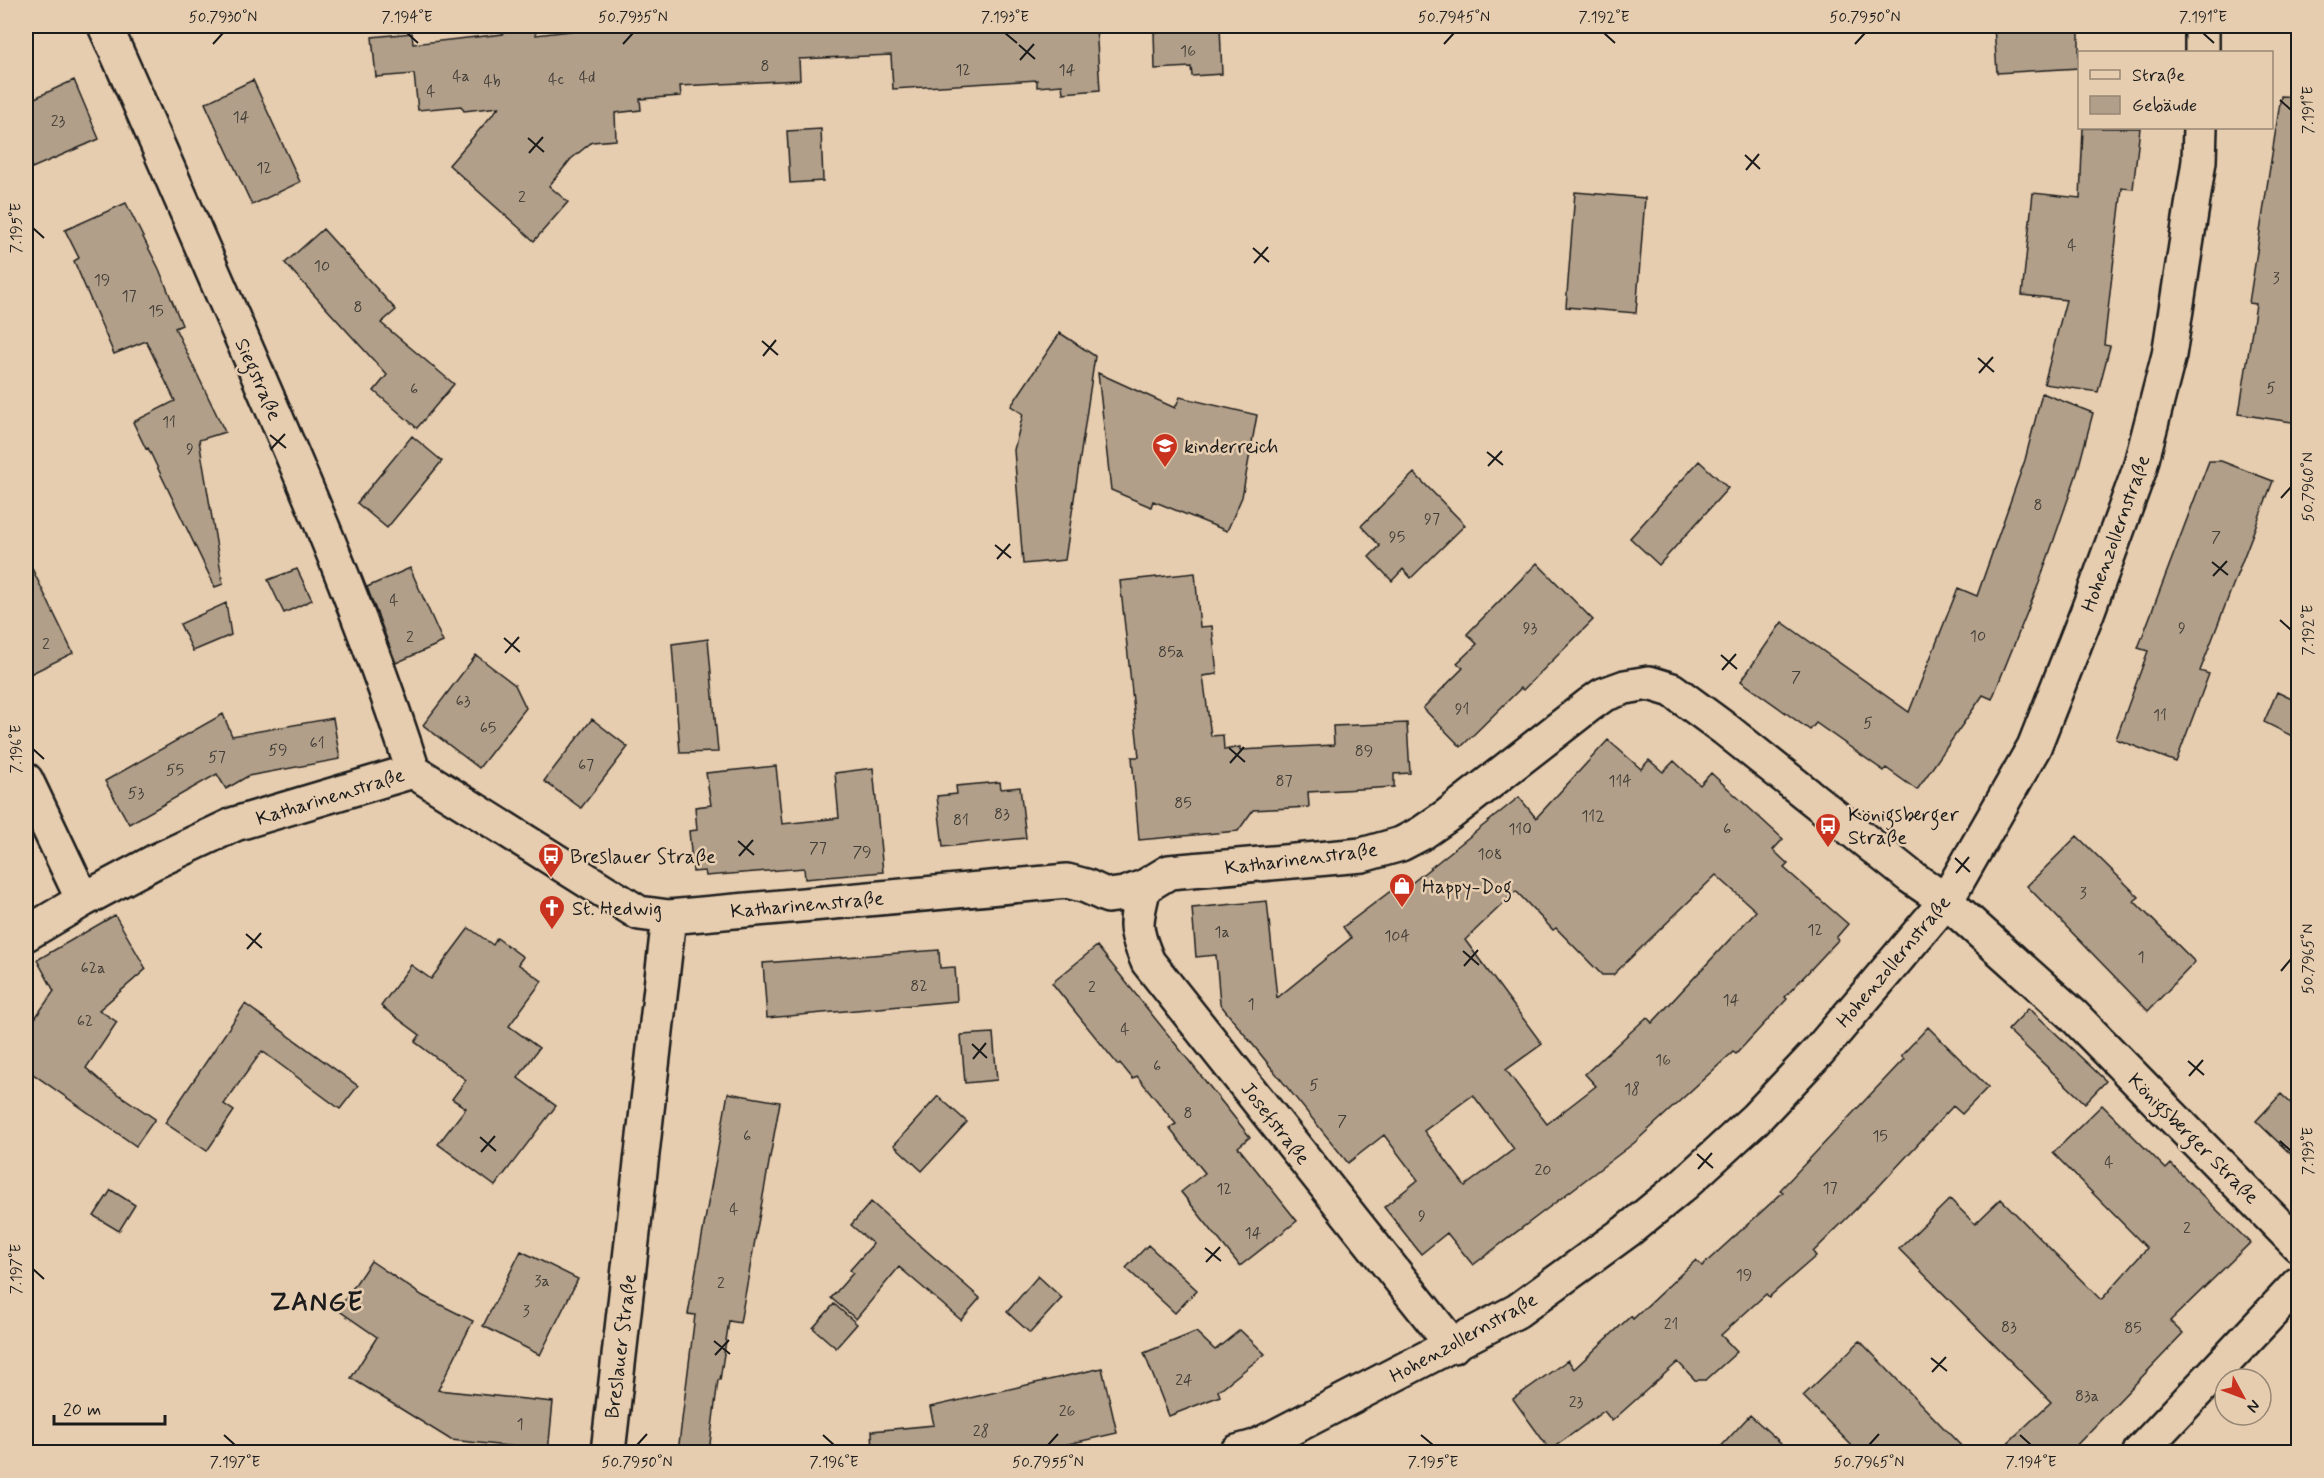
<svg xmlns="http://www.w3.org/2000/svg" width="2324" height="1478" font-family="Mynerve,sans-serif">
<rect width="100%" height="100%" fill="#e7cdaf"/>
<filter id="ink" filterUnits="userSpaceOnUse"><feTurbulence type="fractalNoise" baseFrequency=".0167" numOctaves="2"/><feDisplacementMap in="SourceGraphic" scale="12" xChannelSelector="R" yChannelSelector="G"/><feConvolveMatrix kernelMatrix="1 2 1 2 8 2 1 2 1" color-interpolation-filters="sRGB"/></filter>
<g filter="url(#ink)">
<path fill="#b19f89" stroke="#1c1c1c" stroke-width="1.5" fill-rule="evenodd" d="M521,26H535L536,35L614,26V29L644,26H1096L1100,90L1063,93L1062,85L1037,87V80L893,89L891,55L799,59L800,80L680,86L681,96L640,99L641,110L615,113L616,140L592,142L571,159L549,186L568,202L534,241L449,165L499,107L464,111L461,106L418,110L414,74L376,77L372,37L412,33L413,44L503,34L502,27Z
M1160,26H1220L1222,74L1192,76L1191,67L1155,69L1154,32H1161Z
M1994,26H2079V68L1997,73Z
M74,80L99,139L32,168L26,152V102Z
M253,80L300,182L252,205L205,103Z
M2281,96L2298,97V423L2239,414L2256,304L2249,303Z
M2083,128H2140L2133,189L2122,188L2104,345L2110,346L2098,392L2044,384L2066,300L2022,295L2033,193L2080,198Z
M821,129L823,181L790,183L787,131Z
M1575,192L1645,198L1636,313L1566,307Z
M126,203L159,269L182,325L175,328L225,432L199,440L223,584L215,587L148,448L146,449L133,422L175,401L146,341L114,354L74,261L79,258L65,230Z
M323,229L396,310L381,323L454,384L417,428L374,391L387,375L285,263Z
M1060,333L1095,356L1065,560L1023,564L1014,450L1023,414L1011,406Z
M1098,373L1175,408L1180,397L1257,415L1242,497L1227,531L1153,501L1151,507L1111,490Z
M2042,393L2093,413L2077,473L2039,583L1992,699L1983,695L1917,790L1886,768L1884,771L1816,723L1810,730L1741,681L1782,622L1909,712L1958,588L1977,596L2025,460Z
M412,436L442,461L387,528L357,503Z
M1699,461L1728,488L1659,565L1630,538Z
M2209,461H2221L2273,481L2200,671L2209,674L2176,762L2116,739L2148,651L2138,648Z
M1414,473L1465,525L1411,578L1403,569L1392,581L1369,557L1380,546L1361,526Z
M26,556L73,653L26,676Z
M1537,563L1593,620L1523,690L1521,688L1461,747L1423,708L1463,668L1457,663L1477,644L1467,634Z
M410,568L443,642L396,663L367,587Z
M297,569L312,600L284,613L268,580Z
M1195,573L1200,627L1212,626L1217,674L1203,676L1211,736L1223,735L1224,750L1240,747V750L1334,745L1333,726L1407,723L1410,773L1394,774V787L1308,792L1309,807L1253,810L1238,831L1139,840L1132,757H1139L1120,581Z
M226,603L231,635L193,651L180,624Z
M708,639L718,752L680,753L672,644Z
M476,655L515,685L526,708L479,768L423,725Z
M2277,692L2298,702V739L2264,722Z
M223,714L232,736L333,718L340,759L248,776L226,789L217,774L129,824L105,781Z
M592,719L628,747L581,808L544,781Z
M1608,740L1641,769L1649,760L1663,772L1674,761L1700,785L1711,773L1783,839L1773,850L1788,864L1784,868L1848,924L1836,938L1838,940L1785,997L1787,999L1736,1054L1733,1052L1634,1143L1473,1265L1447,1233L1421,1254L1384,1207L1418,1180L1384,1135L1348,1163L1220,1004L1216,955L1196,957L1192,908L1267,901L1277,998L1351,938L1343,927L1404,881L1408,886L1519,797L1536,818ZM1716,875L1756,911L1652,1023L1647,1017L1585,1074L1596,1086L1547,1124L1506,1070L1542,1044L1465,940L1516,891L1553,930L1556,928L1602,975H1613ZM1473,1095L1514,1149L1465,1186L1424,1131Z
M776,766L782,824L839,818L835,773L873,768L883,872L805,879L804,868L706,876L705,871L693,872L689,831L697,830L695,807L711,805L706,773Z
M1000,782L1001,789L1020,787L1026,838L943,847L937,796L957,794L956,786Z
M2077,836L2139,897L2134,901L2195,962L2148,1011L2027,886Z
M115,915L146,969L99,1010L117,1022L86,1068L108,1087L155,1119L136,1146L26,1069V1031L54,991L37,960Z
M469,928L493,945L497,938L523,957L518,964L542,981L509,1026L539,1048L518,1078L556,1106L495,1186L438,1144L466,1108L452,1099L466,1080L415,1042L420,1035L381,1006L411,965L431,979Z
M1097,946L1250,1137L1238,1147L1297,1221L1240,1266L1181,1192L1205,1173L1169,1128L1176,1124L1137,1076L1133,1079L1120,1063L1118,1065L1052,983Z
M939,950L940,968L955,967L957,1001L767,1018L763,963Z
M245,1004L358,1086L340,1109L262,1051L224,1104L234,1111L207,1151L165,1123Z
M2029,1008L2106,1081L2085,1103L2008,1030Z
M1928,1027L1988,1087L1962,1114L1953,1106L1881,1184L1813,1252L1816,1256L1769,1297L1766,1294L1721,1335L1737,1352L1706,1380H1695L1678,1362L1612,1421L1604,1411L1550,1450L1513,1399L1568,1360L1574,1369L1631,1316L1633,1319L1696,1260L1702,1266L1783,1192L1780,1190L1904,1059L1901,1056Z
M993,1033L997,1080L965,1083L961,1035Z
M728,1093L780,1102L740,1323L729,1321L720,1380H718L709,1452H678L695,1315L688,1314Z
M2281,1094L2298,1110V1161L2256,1121Z
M938,1096L967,1122L922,1171L894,1145Z
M2102,1105L2166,1169L2171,1164L2250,1243L2170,1321L2183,1334L2070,1452H1998L2051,1402L1899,1249L1950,1199L1975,1224L2001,1199L2101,1300L2147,1248L2053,1153Z
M111,1190L135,1205L119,1231L94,1216Z
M871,1202L980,1298L961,1320L899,1267L856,1319L831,1298L853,1273L850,1270L873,1244L851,1225Z
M1148,1245L1197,1290L1175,1313L1126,1268Z
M521,1251L578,1279L540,1355L483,1326Z
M371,1261L423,1296L473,1321L438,1390L553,1402L548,1452H516L517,1447L451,1440L351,1378L377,1337L338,1310Z
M1038,1276L1062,1298L1030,1333L1007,1312Z
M834,1304L857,1324L836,1348L813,1328Z
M1240,1330L1265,1354L1218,1391L1220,1396L1169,1416L1144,1353L1196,1332L1215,1350Z
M1860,1341L1967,1452H1858L1803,1396Z
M1102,1368L1117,1433L1033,1452H873L872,1431L934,1425L930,1407Z
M1750,1415L1791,1452H1716Z"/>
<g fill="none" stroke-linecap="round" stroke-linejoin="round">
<defs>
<path id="street" d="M105,26C152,130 197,236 243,341C305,483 366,624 413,771
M2202,52V26
M26,780L83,900
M1144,887C1135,923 1133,927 1148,962L1453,1346
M26,934L83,900L154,862L235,824L413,771L639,913L669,917L1067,881L1086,886L1108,896L1124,894L1144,887L1169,872L1362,855L1401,844L1422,833L1448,815L1589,705L1603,695L1625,687L1649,683L1672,690L1725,729L1911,877L1946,901L2074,1016L2298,1245
M608,1452L669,917
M1237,1452L1255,1447L1517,1311L1627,1231L1683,1185L1755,1119L1819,1051L1946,901L2034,747L2087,613L2139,471L2169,355L2199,161L2200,128
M2140,1452L2298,1284"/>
</defs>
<use href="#street" stroke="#1c1c1c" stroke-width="38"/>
<use href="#street" stroke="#e7cdaf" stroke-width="33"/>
</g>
</g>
<path fill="none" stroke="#1c1c1c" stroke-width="2" d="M407,33L418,43M1005,33L1017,43M1604,33L1615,43M2203,33L2214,43M213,44L223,33M623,44L633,33M1444,44L1454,33M1855,44L1865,33M1019,45L1035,59M1020,60L1034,44M2280,100L2291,110M528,138L544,152M529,153L543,137M1745,155L1760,169M1746,170L1759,154M33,228L44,238M1253,248L1269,262M1254,263L1268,247M762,341L778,355M763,356L776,340M1978,358L1994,372M1979,373L1993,357M270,435L286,448M271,449L285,434M1487,452L1503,465M1488,466L1502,451M2281,498L2291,487M995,545L1011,558M997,559L1010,544M2212,562L2228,575M2213,576L2227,561M2280,620L2291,630M504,638L520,652M505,653L519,637M1721,655L1737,669M1722,670L1736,654M1229,748L1245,762M33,749L44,759M1230,763L1244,747M738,841L754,855M739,856L753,840M1955,858L1970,872M1956,873L1969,857M246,934L262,948M247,949L261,933M1463,951L1479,965M1464,966L1478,950M2281,971L2291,959M972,1044L987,1058M973,1059L986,1043M2188,1061L2204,1075M2189,1076L2203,1060M480,1137L496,1151M2280,1141L2291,1151M481,1152L495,1136M1697,1154L1713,1168M1698,1169L1712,1153M1205,1248L1221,1261M1206,1262L1220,1247M33,1269L44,1279M714,1341L730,1354M715,1355L729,1340M1931,1358L1947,1371M1932,1372L1946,1357M224,1435L235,1445M823,1435L834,1445M1421,1435L1433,1445M2020,1435L2031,1445M637,1445L647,1434M1048,1445L1058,1434M1869,1445L1879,1434"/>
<defs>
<symbol id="school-pin" viewBox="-11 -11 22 30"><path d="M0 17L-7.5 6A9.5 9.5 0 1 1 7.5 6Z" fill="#c8321e" stroke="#e7cdaf"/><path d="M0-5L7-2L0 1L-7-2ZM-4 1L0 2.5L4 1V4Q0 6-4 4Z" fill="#fff"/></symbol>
<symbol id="bus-pin" viewBox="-11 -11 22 30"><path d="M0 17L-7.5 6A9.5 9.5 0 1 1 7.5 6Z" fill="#c8321e" stroke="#e7cdaf"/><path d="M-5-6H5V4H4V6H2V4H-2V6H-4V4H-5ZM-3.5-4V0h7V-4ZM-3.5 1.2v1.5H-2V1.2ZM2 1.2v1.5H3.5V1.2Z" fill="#fff"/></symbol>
<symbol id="shop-pin" viewBox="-11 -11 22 30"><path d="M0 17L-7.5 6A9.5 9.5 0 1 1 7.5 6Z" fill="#c8321e" stroke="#e7cdaf"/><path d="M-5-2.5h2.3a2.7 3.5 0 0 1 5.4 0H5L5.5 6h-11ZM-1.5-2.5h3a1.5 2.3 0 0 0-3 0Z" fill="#fff"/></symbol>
<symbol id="church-pin" viewBox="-11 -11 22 30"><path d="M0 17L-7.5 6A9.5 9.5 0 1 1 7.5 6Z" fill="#c8321e" stroke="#e7cdaf"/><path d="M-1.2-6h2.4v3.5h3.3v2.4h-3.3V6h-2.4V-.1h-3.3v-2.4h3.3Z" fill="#fff"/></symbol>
</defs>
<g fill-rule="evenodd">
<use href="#school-pin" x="1150" y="431" width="30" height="40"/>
<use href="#bus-pin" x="1813" y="811" width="30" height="40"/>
<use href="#bus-pin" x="536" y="841" width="30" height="40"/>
<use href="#shop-pin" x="1387" y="871" width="30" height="40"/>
<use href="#church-pin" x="537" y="893" width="30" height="40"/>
</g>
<g text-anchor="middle" stroke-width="5" stroke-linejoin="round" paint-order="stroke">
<g font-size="16" fill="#413d37">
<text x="1188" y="56">16</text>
<text x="765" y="71">8</text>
<text x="963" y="75">12</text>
<text x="1067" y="75">14</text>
<text x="461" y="81">4a</text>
<text x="587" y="82">4d</text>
<text x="556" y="84">4c</text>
<text x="492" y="86">4b</text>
<text x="431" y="96">4</text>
<text x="241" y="122">14</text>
<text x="58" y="126">23</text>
<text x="264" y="173">12</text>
<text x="522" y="202">2</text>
<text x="2072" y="250">4</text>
<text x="322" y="271">10</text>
<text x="2276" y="283">3</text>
<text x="102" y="285">19</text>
<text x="129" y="301">17</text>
<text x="358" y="312">8</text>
<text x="156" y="316">15</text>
<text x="2271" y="393">5</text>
<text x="414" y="394">6</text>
<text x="169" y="427">11</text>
<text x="190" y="454">9</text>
<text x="2038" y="510">8</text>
<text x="1432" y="524">97</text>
<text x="1397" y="542">95</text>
<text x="2216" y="542">7</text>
<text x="394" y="605">4</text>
<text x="1530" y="633">93</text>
<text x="2182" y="633">9</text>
<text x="1978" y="641">10</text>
<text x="410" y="642">2</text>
<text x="46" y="649">2</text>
<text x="1171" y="657">85a</text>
<text x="1796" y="682">7</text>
<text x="463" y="706">63</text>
<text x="1462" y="714">91</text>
<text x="2160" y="720">11</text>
<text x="1868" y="728">5</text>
<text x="488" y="733">65</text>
<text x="317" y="748">61</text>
<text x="278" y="755">59</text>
<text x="1364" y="756">89</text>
<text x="217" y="762">57</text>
<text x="586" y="770">67</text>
<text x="175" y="775">55</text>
<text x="1284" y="786">87</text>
<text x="1620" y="786">114</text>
<text x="136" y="798">53</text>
<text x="1183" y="808">85</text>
<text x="1002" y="819">83</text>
<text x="1593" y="821">112</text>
<text x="961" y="825">81</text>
<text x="1520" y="834">110</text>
<text x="1727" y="834">6</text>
<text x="818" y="853">77</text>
<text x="862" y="857">79</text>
<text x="1490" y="859">108</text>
<text x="2083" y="898">3</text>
<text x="1815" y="935">12</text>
<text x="1222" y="937">1a</text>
<text x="1397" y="941">104</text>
<text x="2141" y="962">1</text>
<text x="93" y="973">62a</text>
<text x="919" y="991">82</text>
<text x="1092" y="992">2</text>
<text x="1731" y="1005">14</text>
<text x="1251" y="1009">1</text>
<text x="85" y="1026">62</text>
<text x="1125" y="1034">4</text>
<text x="1663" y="1065">16</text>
<text x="1157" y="1071">6</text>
<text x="1314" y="1090">5</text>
<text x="1632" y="1094">18</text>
<text x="1188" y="1118">8</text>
<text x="1342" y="1126">7</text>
<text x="747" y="1141">6</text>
<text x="1880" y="1141">15</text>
<text x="2109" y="1167">4</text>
<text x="1543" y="1175">20</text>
<text x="1830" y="1193">17</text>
<text x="1224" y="1194">12</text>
<text x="734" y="1214">4</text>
<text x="1422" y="1221">9</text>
<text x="2187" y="1233">2</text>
<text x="1253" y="1238">14</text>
<text x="1744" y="1280">19</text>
<text x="542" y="1286">3a</text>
<text x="721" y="1288">2</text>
<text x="526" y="1316">3</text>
<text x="1671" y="1329">21</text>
<text x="2009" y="1332">83</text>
<text x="2133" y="1333">85</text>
<text x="1184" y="1385">24</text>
<text x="2087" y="1401">83a</text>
<text x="1576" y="1407">23</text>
<text x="1067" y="1416">26</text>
<text x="520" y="1429">1</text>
<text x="981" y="1436">28</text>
</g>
<g font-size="20" fill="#1c1c1c" stroke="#e7cdaf">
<text transform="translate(259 379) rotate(66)" y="7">Siegstraße</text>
<text transform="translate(2115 533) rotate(-70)" y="7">Hohenzollernstraße</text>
<text transform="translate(330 796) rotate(-17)" y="7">Katharinenstraße</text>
<text transform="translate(1301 858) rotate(-7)" y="7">Katharinenstraße</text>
<text transform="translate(807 904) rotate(-5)" y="7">Katharinenstraße</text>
<text transform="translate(1893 961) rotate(-50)" y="7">Hohenzollernstraße</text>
<text transform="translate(1276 1123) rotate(52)" y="7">Josefstraße</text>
<text transform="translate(2194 1138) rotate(45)" y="7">Königsberger Straße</text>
<text transform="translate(1463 1337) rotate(-29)" y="7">Hohenzollernstraße</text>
<text transform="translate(620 1346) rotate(-83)" y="7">Breslauer Straße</text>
</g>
<g font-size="20" fill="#1c1c1c" stroke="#e7cdaf" text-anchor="start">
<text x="1184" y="453">kinderreich</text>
<text x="1848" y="821">Königsberger<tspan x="1848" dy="23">Straße</tspan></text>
<text x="570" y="863">Breslauer Straße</text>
<text x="1422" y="893">Happy-Dog</text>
<text x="572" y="915">St. Hedwig</text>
</g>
<g font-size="26" font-weight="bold" letter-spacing="1.5" fill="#1c1c1c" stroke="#e7cdaf">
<text x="317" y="1310">ZANGE</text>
</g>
</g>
<rect width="2324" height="1478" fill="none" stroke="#e7cdaf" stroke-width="66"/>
<rect x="2078" y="51" width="195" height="78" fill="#e7cdaf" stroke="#968674" stroke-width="1.5"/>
<rect x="2090" y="70" width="30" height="9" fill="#e7cdaf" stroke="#968674" stroke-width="1.5"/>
<text x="2132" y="81" font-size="18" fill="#1c1c1c">Straße</text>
<rect x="2090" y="96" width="30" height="18" fill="#b19f89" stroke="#968674" stroke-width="1.5"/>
<text x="2132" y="111" font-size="18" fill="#1c1c1c">Gebäude</text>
<g transform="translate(2243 1397) rotate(131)"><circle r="28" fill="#e7cdaf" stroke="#968674" stroke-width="1.5"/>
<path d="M0-4.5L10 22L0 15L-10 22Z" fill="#c8321e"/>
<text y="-9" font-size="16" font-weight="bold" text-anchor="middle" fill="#1c1c1c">N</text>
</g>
<path d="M54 1415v9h111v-9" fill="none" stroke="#1c1c1c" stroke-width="3"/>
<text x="63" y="1415" font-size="18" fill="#1c1c1c" stroke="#e7cdaf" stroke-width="4.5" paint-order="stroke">20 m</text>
<rect x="33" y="33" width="2258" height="1412" fill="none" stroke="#1c1c1c" stroke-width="2"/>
<g font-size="15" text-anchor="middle" fill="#1c1c1c">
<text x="223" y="22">50.7930°N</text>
<text x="407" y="22">7.194°E</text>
<text x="633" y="22">50.7935°N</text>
<text x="1005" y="22">7.193°E</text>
<text x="1454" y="22">50.7945°N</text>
<text x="1604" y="22">7.192°E</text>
<text x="1865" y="22">50.7950°N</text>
<text x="2203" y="22">7.191°E</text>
<text transform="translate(2308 110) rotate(-90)" y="5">7.191°E</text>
<text transform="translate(16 228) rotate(-90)" y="5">7.195°E</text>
<text transform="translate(2308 487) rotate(-90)" y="5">50.7960°N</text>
<text transform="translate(2308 630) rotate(-90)" y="5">7.192°E</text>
<text transform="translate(16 749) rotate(-90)" y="5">7.196°E</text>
<text transform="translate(2308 959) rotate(-90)" y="5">50.7965°N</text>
<text transform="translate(2308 1151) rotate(-90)" y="5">7.193°E</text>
<text transform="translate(16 1269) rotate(-90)" y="5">7.197°E</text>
<text x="235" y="1467">7.197°E</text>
<text x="637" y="1467">50.7950°N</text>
<text x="834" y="1467">7.196°E</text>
<text x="1048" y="1467">50.7955°N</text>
<text x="1433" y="1467">7.195°E</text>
<text x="1869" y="1467">50.7965°N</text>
<text x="2031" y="1467">7.194°E</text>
</g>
</svg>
